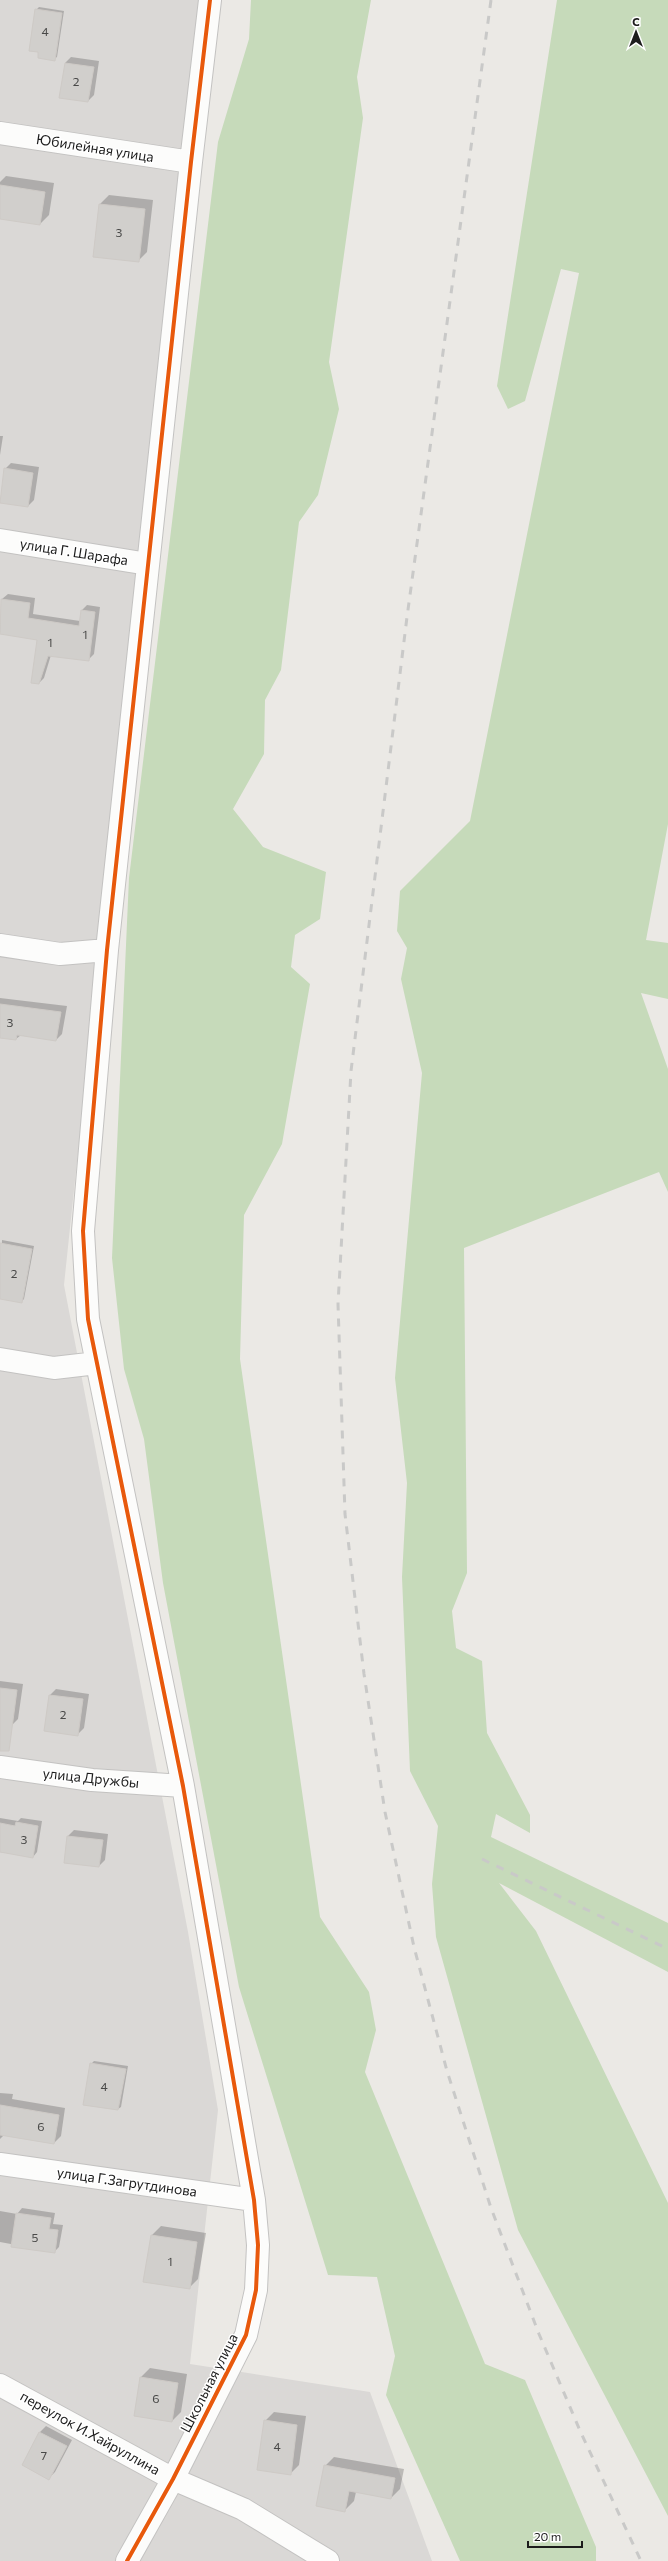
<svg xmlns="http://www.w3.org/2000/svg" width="668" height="2561" font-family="Commissioner,sans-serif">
<rect width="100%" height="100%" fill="#ebe9e5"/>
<path fill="#dad8d6" d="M0,0H199L64,1285L188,1932L218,2110L190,2364L370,2392L432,2561H0Z"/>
<path fill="#c6daba" d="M251,0H371L357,77L363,118L329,362L339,409L318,495L299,522L281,670L265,700L264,754L233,809L263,847L326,872L320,919L295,935L291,967L310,984L282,1144L244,1215L240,1359L320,1917L369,1992L376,2030L365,2072L485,2364L525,2380L596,2547V2561H460L386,2395L395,2356L377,2277L328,2275L239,1987L163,1583L144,1439L124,1369L112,1258L129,878L218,142L249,39Z
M557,0H668V824L646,940L668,943V999L641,993L668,1069V1192L659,1172L464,1248L467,1573L452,1611L456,1648L482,1661L487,1733L530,1815V1833L496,1814L491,1837L668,1923V1972L499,1883L536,1931L668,2203V2516L518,2230L436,1937L432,1884L438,1826L410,1771L402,1577L407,1483L395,1378L422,1073L401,979L407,948L397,931L400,891L470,821L579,273L561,269L525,401L508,409L497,386Z"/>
<path fill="#0003" d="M39,7L64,11L57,57L54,59L40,51L36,10Z
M71,57L99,61L94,95L88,101L65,63Z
M6,176L54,183L49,215L40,224L0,218V182Z
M109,195L153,200L147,252L138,261L100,204Z
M0,436H3L0,455Z
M11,463L39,467L34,500L28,506L5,469Z
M8,594L35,598L33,614L80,621L82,610L87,605L100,607L94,654L88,660L51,655L44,678L39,683L38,639L0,633L2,599Z
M0,998L67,1006L62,1034L56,1040L21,1035L16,1039L0,1037Z
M2,1240L34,1246L24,1299L21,1302L0,1298Z
M0,1681L23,1684L18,1719L12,1725L0,1724Z
M56,1689L89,1694L84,1728L78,1734L50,1695Z
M0,1818L18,1821L21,1818L42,1821L37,1852L33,1857L0,1852Z
M74,1830L108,1834L105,1860L99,1866L65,1862L68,1836Z
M94,2061L128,2066L121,2107L118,2109L91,2064Z
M0,2093L13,2094L12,2099L65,2108L61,2136L54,2143L4,2135L0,2139Z
M22,2208L55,2213L53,2224L63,2225L59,2247L54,2252L0,2242V2211L17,2214Z
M161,2226L206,2233L198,2279L189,2288L145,2281L152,2235Z
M150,2368L187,2374L181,2412L172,2421L141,2377Z
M274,2412L306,2416L299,2465L290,2474L265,2421Z
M46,2426L72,2440L55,2472L49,2478L23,2464L40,2432Z
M334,2457L404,2469L400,2489L391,2498L356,2492L354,2501L345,2510L325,2466Z"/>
<path fill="#d1cfcc" stroke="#cecac6" d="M35,9L62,13L55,61L38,58V52L29,51Z
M65,63L94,67L88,102L59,98Z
M0,185L45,192L40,225L0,219Z
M99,204L145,209L139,262L93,257Z
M4,468L33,473L28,507L0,503Z
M1,599L30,603L28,618L79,626L81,610L95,612L89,661L48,656L39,684L31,683L37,640L0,634Z
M0,1004L61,1012L56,1041L17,1035L16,1040L0,1038Z
M0,1243L32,1249L22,1303L0,1299Z
M0,1688L17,1690L9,1751H0Z
M49,1695L83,1699L78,1736L44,1731Z
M16,1822L38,1826L33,1858L0,1852V1823L15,1826Z
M67,1836L103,1840L99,1867L64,1863Z
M90,2063L126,2069L118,2110L83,2105Z
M0,2105L59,2115L54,2144L0,2135Z
M16,2213L51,2218L49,2229L58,2230L55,2253L11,2247Z
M151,2235L197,2242L190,2289L143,2282Z
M140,2377L178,2383L172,2422L134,2416Z
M264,2420L297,2425L291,2475L257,2470Z
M39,2432L67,2446L49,2480L22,2465Z
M324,2465L395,2478L391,2499L349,2491L345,2512L316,2506Z"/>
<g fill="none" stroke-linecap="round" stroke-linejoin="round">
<defs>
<path id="minor" d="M0,133L191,162
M0,540L148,564
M0,945L60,954L107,950
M0,1359L54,1368L97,1363
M0,1767L92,1780L183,1786
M0,2164L254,2200
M0,2385L173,2479L243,2509L328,2561
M127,2561L173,2479L246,2335L256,2290L258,2245L254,2200L183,1786L88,1319L83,1231L107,950L191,162L210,0"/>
</defs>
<use href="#minor" stroke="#c3c2c1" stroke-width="24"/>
<use href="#minor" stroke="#fcfcfb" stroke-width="22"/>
<path stroke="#c9c9c8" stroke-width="3" stroke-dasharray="8 8" stroke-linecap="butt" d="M491,0L407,617L351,1071L338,1304L345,1514L364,1674L385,1812L414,1947L447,2071L491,2208L539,2334L581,2433L641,2561
M482,1859L668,1949"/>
<defs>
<path id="cycleway" d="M127,2561L173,2479L246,2335L256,2290L258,2245L254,2200L183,1786L88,1319L83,1231L107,950L191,162L210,0"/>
</defs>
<use href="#cycleway" stroke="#fff" stroke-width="6"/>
<use href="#cycleway" stroke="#e8590c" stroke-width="4"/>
</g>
<g text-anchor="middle" stroke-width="3" stroke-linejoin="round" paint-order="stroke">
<g font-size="12" fill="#494948">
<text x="45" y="36">4</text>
<text x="76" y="86">2</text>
<text x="119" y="237">3</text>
<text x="85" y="639">1</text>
<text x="50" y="647">1</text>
<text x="10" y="1027">3</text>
<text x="14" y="1278">2</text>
<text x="63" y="1719">2</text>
<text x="24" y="1844">3</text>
<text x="104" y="2091">4</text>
<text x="41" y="2131">6</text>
<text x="35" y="2242">5</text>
<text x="170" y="2266">1</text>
<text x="156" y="2403">6</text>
<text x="277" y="2451">4</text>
<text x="44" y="2460">7</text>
</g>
<g font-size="14" fill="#1c1c1c" stroke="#fff">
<text transform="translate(95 148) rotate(9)" y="5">Юбилейная улица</text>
<text transform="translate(74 552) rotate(9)" y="5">улица Г. Шарафа</text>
<text transform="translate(91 1778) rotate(6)" y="5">улица Дружбы</text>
<text transform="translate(127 2182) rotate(8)" y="5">улица Г.Загрутдинова</text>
<text transform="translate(209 2383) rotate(-63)" y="5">Школьная улица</text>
<text transform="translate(90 2433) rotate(29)" y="5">переулок И.Хайруллина</text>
</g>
</g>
<g transform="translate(636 32)" stroke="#ffffff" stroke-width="3" paint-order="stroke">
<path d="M0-3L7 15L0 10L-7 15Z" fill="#1c1c1c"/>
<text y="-6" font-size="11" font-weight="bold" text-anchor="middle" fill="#1c1c1c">С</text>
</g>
<path d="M528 2541v6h54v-6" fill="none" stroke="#1c1c1c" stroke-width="2"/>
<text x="534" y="2541" font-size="12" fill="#1c1c1c" stroke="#ffffff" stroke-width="3" paint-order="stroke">20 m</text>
</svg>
